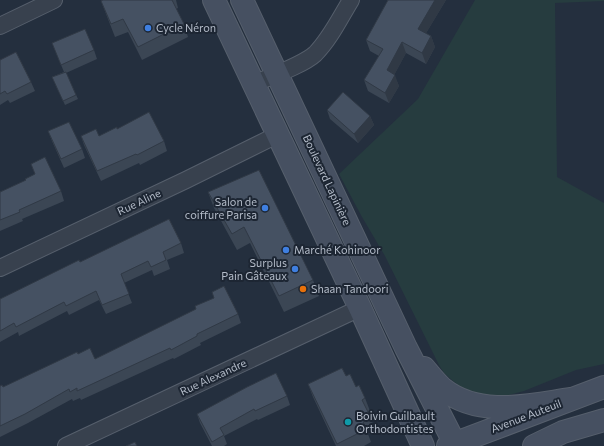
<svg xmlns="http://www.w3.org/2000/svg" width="604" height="446" font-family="Commissioner,sans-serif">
<rect width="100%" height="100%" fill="#242f3e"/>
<path fill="#263c3f" d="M475,0H604V1L555,3L557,177L604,203V364L576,370L524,391L505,396L485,395L477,393L461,387L453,381L444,373L439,365L385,256L362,217L339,174L418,99Z"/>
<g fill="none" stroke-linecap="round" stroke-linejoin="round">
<defs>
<path id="minor" d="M0,26L54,0
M253,84C269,77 303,65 315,54C330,39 340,18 351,0
M0,268L186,180L277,135
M66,446L360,308"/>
<path id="secondary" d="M214,0L360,308L423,446
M242,0L406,348L456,446
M424,368C430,375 436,383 443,389C480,418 529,405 571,399
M448,446L604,387
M534,446L563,432L604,420"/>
</defs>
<use href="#minor" stroke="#565f6c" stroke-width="18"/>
<use href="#secondary" stroke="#565f6c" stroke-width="24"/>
<use href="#minor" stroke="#38414e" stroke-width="16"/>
<use href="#secondary" stroke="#465061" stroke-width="22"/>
</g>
<path fill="#3b4654" d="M103,0H176L178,8L176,9L184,24L188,37L142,60L128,32L115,37L101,1Z
M388,0H446L426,33L431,36L435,47L426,64L406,53L394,75L399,86L389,103L368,91L364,80L379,56L370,51L366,40Z
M52,43L94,50L97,59L66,73L78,99L65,105L52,77L64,72Z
M0,60L31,82L35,91L10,103L8,100L0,105Z
M327,110L370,116L374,125L358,143L330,119Z
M117,129L164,141L167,151L140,165L139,163L101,181L84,145L81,136H99Z
M48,131L82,149L85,158L64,168L52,141Z
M31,164L61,191L64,201L22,219L23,221L0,231V192L26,180L35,174Z
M208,192L313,280L319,296L284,312L250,243L237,250L214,208Z
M181,243L184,253L167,260L170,269L154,276L152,270L124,283L132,303L106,314L99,300L69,315L67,311L19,336L18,332L0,342V299L80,262Z
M195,306L238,314L241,323L200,343L201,345L174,359L173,358L81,400L80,398L73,401L72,399L28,423L0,437V386L3,387L78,354L95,359L196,310Z
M308,384L356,387L365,398L370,411L368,412L376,431L368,434L371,442L364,446H336L313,397Z
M287,396L290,405L258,420L257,419L224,436L227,444L224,446H212L200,423L197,414Z"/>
<path fill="#303945" d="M435,0H446L422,40L418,29Z
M431,36L435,47L426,64L422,53Z
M402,42L406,53L391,81L387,70Z
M395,75L399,86L389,103L385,93Z
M370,116L374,125L358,143L354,134Z"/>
<path fill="#455162" stroke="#303945" d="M103,0H172L184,24L138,47L123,19L111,24L101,1Z
M388,0H435L418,29L431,36L422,53L402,42L387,70L395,75L385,93L364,80L383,49L366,40Z
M85,29L94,50L61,65L52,43Z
M16,52L31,82L7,94L5,91L0,94V60Z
M66,72L76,95L63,101L52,77Z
M343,92L370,116L354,134L327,110Z
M149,112L164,141L137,155L136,154L97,171L81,136L96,129L99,136L117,127V129Z
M69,122L82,149L61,159L48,131Z
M45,157L61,191L19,210L20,212L0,220V192L26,180L25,179L35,174L31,164Z
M259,170L313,280L279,296L244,227L232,234L208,192Z
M169,219L181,243L163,252L166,260L151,267L148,261L121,274L129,294L102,305L96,291L66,306L64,302L16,327L14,323L0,331V299L79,260L80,262Z
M224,286L238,314L197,334V336L171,350L170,348L77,391V388L70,392L69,389L25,414L0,426V386L2,385L3,387L77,352L78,354L90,348L95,359L196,309L195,306L214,298L212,292Z
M342,368L346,376L350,374L356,387L359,385L365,398L362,400L371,418L363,422L367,429L337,444L308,384Z
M276,373L287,396L255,411L254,409L220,428L224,435L212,442L197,414L247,387Z
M135,442L137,446H126Z"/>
<g fill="#3f7fe0" stroke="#1d2633" stroke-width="1.5">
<circle cx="148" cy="28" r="4"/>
<circle cx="265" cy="208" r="4"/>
<circle cx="286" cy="250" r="4"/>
<circle cx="295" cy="269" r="4"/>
</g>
<circle fill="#e8710a" stroke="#1d2633" stroke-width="1.5" cx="303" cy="289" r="4"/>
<circle fill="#0f9aa8" stroke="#1d2633" stroke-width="1.5" cx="348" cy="422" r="4"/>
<g text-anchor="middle" stroke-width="4" stroke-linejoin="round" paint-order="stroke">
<g font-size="11" fill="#b4bcc9" stroke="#1d2633" text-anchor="start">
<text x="156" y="32">Cycle Néron</text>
<text x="257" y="206" text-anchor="end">Salon de<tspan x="257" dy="13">coiffure Parisa</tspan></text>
<text x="294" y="254">Marché Kohinoor</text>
<text x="287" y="267" text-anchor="end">Surplus<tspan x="287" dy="13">Pain Gâteaux</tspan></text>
<text x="311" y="293">Shaan Tandoori</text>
<text x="356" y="420">Boivin Guilbault<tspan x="356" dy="13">Orthodontistes</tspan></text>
</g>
<g font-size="11" fill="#b4bcc9" stroke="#1d2633">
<text transform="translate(327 180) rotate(65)" y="4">Boulevard Lapinière</text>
<text transform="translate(139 202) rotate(-25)" y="4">Rue Aline</text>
<text transform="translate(213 377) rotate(-25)" y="4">Rue Alexandre</text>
<text transform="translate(526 416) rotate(-21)" y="4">Avenue Auteuil</text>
</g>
</g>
</svg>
